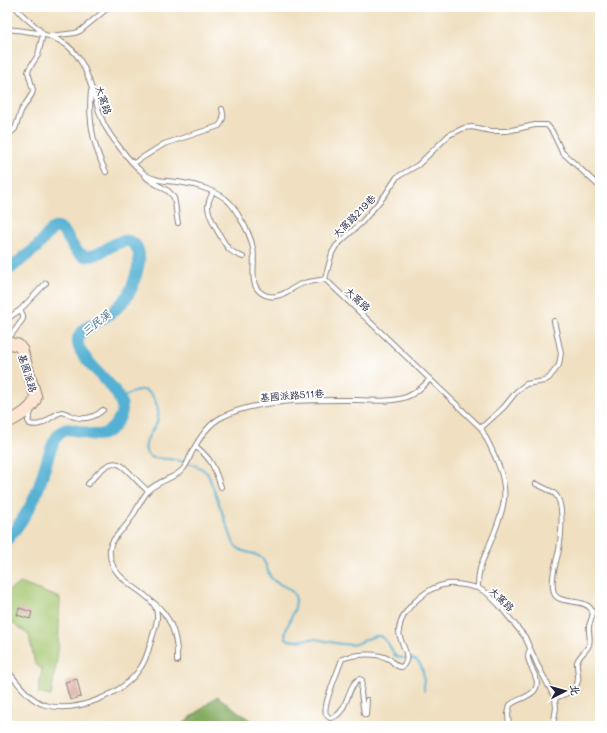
<svg xmlns="http://www.w3.org/2000/svg" width="607" height="733" font-family="Mali,'LXGW WenKai TC',sans-serif">
<rect width="100%" height="100%" fill="#fff"/>
<filter id="ink" filterUnits="userSpaceOnUse"><feTurbulence type="fractalNoise" baseFrequency=".025" numOctaves="2"/><feDisplacementMap in="SourceGraphic" scale="8" xChannelSelector="R" yChannelSelector="G"/><feConvolveMatrix kernelMatrix="1 2 1 2 8 2 1 2 1" color-interpolation-filters="sRGB"/></filter>
<filter id="wash" filterUnits="userSpaceOnUse"><feTurbulence type="fractalNoise" baseFrequency=".012" numOctaves="4" result="noise"/><feDisplacementMap in="SourceGraphic" scale="16" xChannelSelector="R" yChannelSelector="G"/><feGaussianBlur stdDeviation="0.9" result="paint"/><feColorMatrix in="noise" values="0 0 0 0 0 0 0 0 0 0 0 0 0 0 0 0 0 1.4 0 .05"/><feComposite in="paint" operator="in"/></filter>
<g filter="url(#wash)">
<rect width="100%" height="100%" fill="#f0e0c1"/>
<path fill="#a5c66f" stroke="#647455" d="M20,583L60,598L58,652L51,696L38,693L42,669L35,664L29,635L7,619V592Z"/>
<path fill="#84ab62" stroke="#53664e" d="M217,696L258,726H180Z"/>
<g fill="none" stroke-linecap="round" stroke-linejoin="round">
<path stroke="#55b0d3" stroke-width="2" d="M120,400C126,396 132,391 139,390C154,388 161,410 157,422C154,429 147,436 146,444C145,448 145,452 148,455C153,460 162,458 169,459C182,461 199,464 208,474L234,544C242,555 250,550 260,557C268,562 266,574 273,580C280,586 290,586 295,596C300,609 280,632 287,639C294,644 306,638 314,639C328,640 341,647 356,644C363,642 372,635 379,636C387,638 392,651 396,657C402,658 407,658 413,659C425,662 424,681 424,691"/>
<path stroke="#55b0d3" stroke-width="12" d="M7,271L36,248L52,229L57,227C70,231 70,253 86,256C101,258 113,239 128,241C135,242 139,249 139,257C140,261 138,267 137,271C132,292 125,303 108,315C99,322 81,327 78,339C74,359 122,385 122,409C122,414 118,421 115,425C95,450 73,419 60,433C49,445 45,470 39,486C33,505 20,524 7,540"/>
</g>
<g id="blocks">
<path fill="#d69f95" d="M19,608L32,612L30,619L17,615Z
M77,679L81,697L70,700L65,682Z"/>
</g>
</g>
<g filter="url(#ink)">
<use href="#blocks" fill-opacity="0" stroke="#89817e" stroke-width="1"/>
<g fill="none" stroke-linecap="round" stroke-linejoin="round">
<defs>
<path id="lane" d="M7,29C25,31 44,32 60,41C90,56 91,97 104,124C109,135 131,163 141,171C151,181 165,181 178,182C193,184 220,191 230,203C234,207 237,213 240,218C246,227 251,238 253,248C257,264 246,287 265,295C280,301 291,287 304,283C311,281 318,281 325,279L481,428C492,450 507,475 504,500C502,515 496,528 491,541C483,561 478,566 478,588L487,593L499,605L525,637L538,666L555,698L556,708L553,726
M51,36L75,33L80,31L109,7
M91,91C88,119 93,146 106,172
M8,135L15,129L21,111L32,94L33,90L28,72L29,69L38,55L43,34C36,24 23,19 16,7
M134,163L164,144L219,126C224,120 224,116 222,109
M144,175C153,186 169,187 174,198C176,205 176,215 178,223
M213,192C211,196 208,201 208,207C208,216 223,242 229,249C233,253 238,255 243,257
M325,279L332,253L336,246L362,222L385,195L397,177L418,165L449,135L464,128L472,127L491,131H507L535,125H547L552,131L562,152L600,187
M7,319L20,310
M7,341L23,319V315L20,310L46,283
M31,412L28,421L30,424C44,428 50,415 62,412C67,413 70,416 75,417C85,420 95,417 103,410
M481,428L504,407L517,391L526,384L544,381L549,378L559,365L561,353L554,321
M195,446C212,459 214,467 221,487
M88,484C119,446 120,467 148,491
M536,484C542,487 550,490 555,494C565,503 561,538 559,550C556,563 550,580 554,593C558,605 584,598 591,609C595,616 590,620 589,626C588,634 592,641 588,647C585,652 579,656 577,662C576,670 581,679 576,686C572,693 562,695 555,698
M153,602C172,617 178,638 177,661
M7,670C17,682 29,700 45,705C76,714 124,694 141,667C147,658 149,648 152,638C154,631 158,622 157,614C155,589 107,585 110,549C110,542 116,537 120,532C126,526 131,519 135,512C139,505 143,497 148,491C157,481 176,478 183,469C187,465 189,459 191,454C198,440 208,424 222,417C260,398 316,400 357,400C371,401 385,402 399,399C412,397 422,388 430,379
M367,700L366,715L364,714L361,693L362,680L359,679C346,686 348,716 330,718C328,717 327,716 326,714C322,706 339,669 342,659C355,654 376,652 389,659C394,662 395,667 402,667C414,655 398,643 399,630C401,609 428,586 448,584C458,583 468,586 478,588
M509,726L508,714L510,705C517,699 528,698 534,691C542,682 531,670 529,661C527,657 528,653 530,649"/>
<path id="secondary" d="M7,343L18,345L22,350L36,397C33,410 17,417 7,423"/>
</defs>
<use href="#lane" stroke="#89817e" stroke-width="6"/>
<use href="#secondary" stroke="#89817e" stroke-width="13"/>
<use href="#lane" stroke="#fff" stroke-width="4"/>
<use href="#secondary" stroke="#fce5d0" stroke-width="11"/>
</g>
</g>
<g text-anchor="middle" stroke-width="3.5" stroke-linejoin="round" paint-order="stroke">
<g font-size="10" fill="#22223b" stroke="#fff">
<text transform="translate(104 100) rotate(71)" y="4">大窩路</text>
<text transform="translate(354 216) rotate(-45)" y="4">大窩路219巷</text>
<text transform="translate(358 299) rotate(43)" y="4">大窩路</text>
<text transform="translate(28 373) rotate(73)" y="4">基國派路</text>
<text transform="translate(292 395) rotate(-4)" y="4">基國派路511巷</text>
<text transform="translate(502 599) rotate(44)" y="4">大窩路</text>
</g>
<g font-size="11" font-style="italic" fill="#39627f" stroke="#fff">
<text transform="translate(96 323) rotate(-39)" y="4">三民溪</text>
</g>
</g>
<rect width="607" height="733" fill="none" stroke="#fff" stroke-width="24"/>
<g transform="translate(565 691) rotate(84)" stroke="#ffffff" stroke-width="3" paint-order="stroke">
<path d="M0-3L7 15L0 10L-7 15Z" fill="#22223b"/>
<text y="-6" font-size="11" font-weight="bold" text-anchor="middle" fill="#22223b">北</text>
</g>
</svg>
